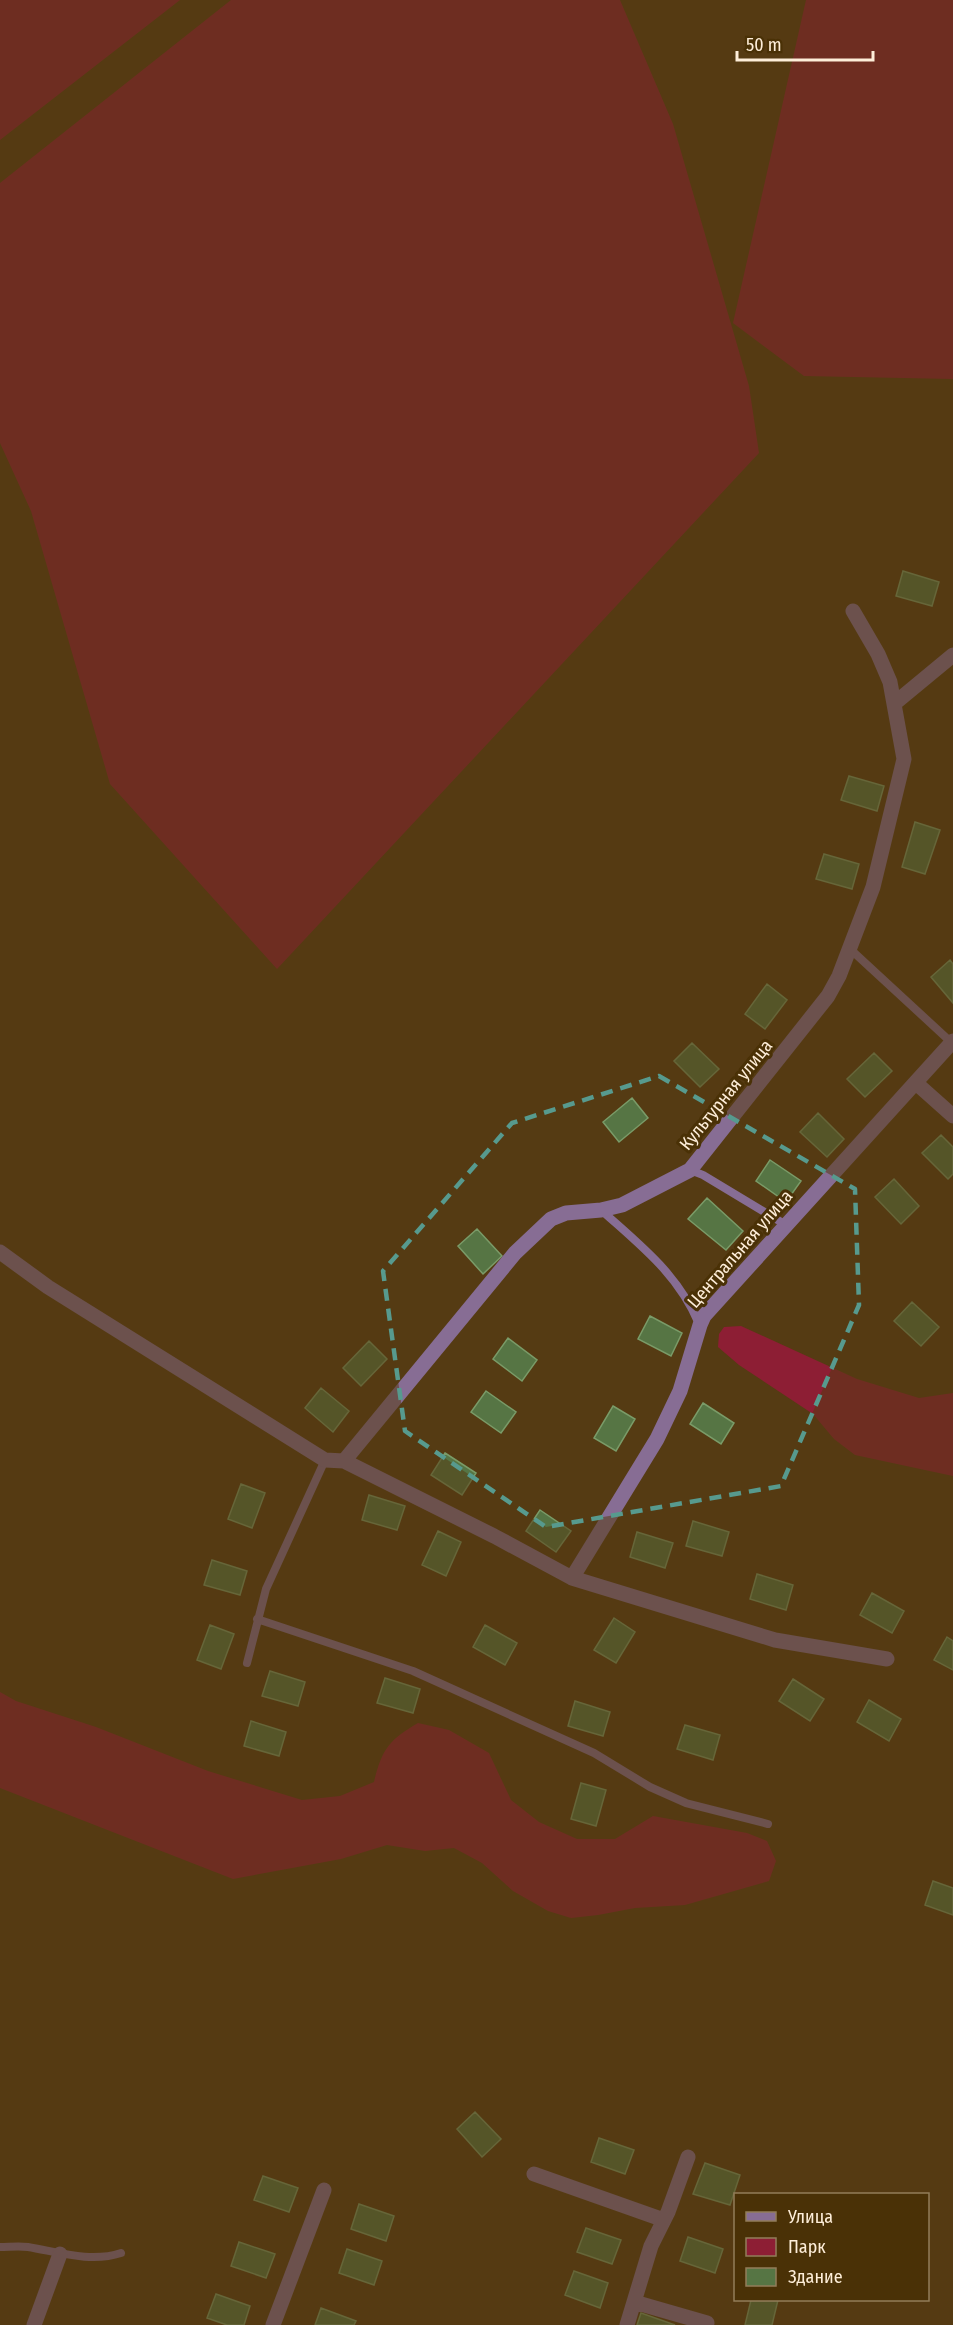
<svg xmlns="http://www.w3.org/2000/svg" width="953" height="2325" font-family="'Fira Sans Condensed',sans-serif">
<rect width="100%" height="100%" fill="#553b13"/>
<path fill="#8d1e34" d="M0,0H180L0,140Z
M231,0H620L673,124L749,386L759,453L277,969L110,784L31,511L0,443V183Z
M806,0H953V379L804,376L733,323Z
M741,1326L857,1379L919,1398L953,1393V1476L855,1455L834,1439L813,1414L739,1365L718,1347L719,1334L724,1327Z
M0,1692L16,1701L96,1727L208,1771L302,1800L340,1796L374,1782C382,1749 389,1740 418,1723L449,1730L489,1753L511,1800L539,1822L577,1839H615L653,1816L747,1833L767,1841L776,1861L769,1881L685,1905L635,1908L598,1915L571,1918L548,1911L513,1891L482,1863L454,1848L425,1851L387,1845L341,1859L233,1879L0,1788Z"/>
<path fill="#567544" stroke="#7a9b68" stroke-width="1.5" d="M903,571L939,582L932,606L896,596Z
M849,776L884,786L877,811L841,800Z
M915,822L940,830L925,874L902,867Z
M824,854L859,864L852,889L816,879Z
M950,960L953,964V1003L931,977Z
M767,984L787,1000L765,1029L745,1014Z
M692,1043L719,1069L700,1087L674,1061Z
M874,1053L892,1071L865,1097L847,1079Z
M632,1098L648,1118L619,1142L603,1122Z
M818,1113L844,1139L827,1157L800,1132Z
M941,1135L953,1147V1174L948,1179L922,1153Z
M770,1160L801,1181L786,1202L756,1181Z
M894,1179L919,1206L901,1224L875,1197Z
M707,1198L743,1231L726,1250L688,1219Z
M477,1229L502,1256L483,1274L458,1246Z
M912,1302L939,1327L921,1346L894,1321Z
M650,1316L682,1333L671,1356L638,1339Z
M508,1338L537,1360L522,1381L493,1359Z
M369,1341L387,1359L361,1386L343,1368Z
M321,1388L349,1411L333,1432L305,1408Z
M486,1391L516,1412L501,1433L471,1412Z
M703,1403L734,1423L721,1444L690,1424Z
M613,1406L635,1419L616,1451L594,1438Z
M445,1453L476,1473L462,1495L431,1475Z
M241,1484L265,1493L252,1528L228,1519Z
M369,1495L405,1506L397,1530L362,1520Z
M540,1510L571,1531L556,1552L526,1531Z
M693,1521L729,1532L722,1556L686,1546Z
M438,1531L461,1542L446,1576L422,1565Z
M637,1532L673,1543L665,1568L630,1557Z
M212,1560L247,1571L240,1595L204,1585Z
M757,1574L793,1585L786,1610L750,1599Z
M872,1593L904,1611L892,1633L860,1615Z
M614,1618L635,1632L616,1663L594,1650Z
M210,1625L234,1634L221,1669L197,1660Z
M485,1625L517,1643L505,1665L473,1647Z
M947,1637L953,1641V1670L934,1660Z
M270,1671L305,1682L298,1706L262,1696Z
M385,1678L420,1689L413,1713L377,1703Z
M793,1679L824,1699L810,1721L779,1701Z
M869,1700L901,1719L889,1741L857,1722Z
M575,1701L610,1712L603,1736L568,1726Z
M251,1721L286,1732L279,1756L244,1746Z
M685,1725L720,1735L713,1760L677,1749Z
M581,1783L606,1790L596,1826L571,1819Z
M933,1881L953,1888V1915L925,1905Z
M475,2112L501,2139L482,2157L457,2129Z
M599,2138L634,2150L625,2174L591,2162Z
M705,2163L740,2175L730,2205L693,2194Z
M263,2176L298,2188L289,2212L254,2200Z
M359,2204L394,2216L386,2241L351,2229Z
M586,2228L621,2240L612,2264L577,2252Z
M688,2237L723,2249L715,2273L680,2261Z
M239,2242L275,2254L266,2278L231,2266Z
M347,2249L382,2261L374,2285L339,2273Z
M574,2271L608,2283L600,2308L565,2295Z
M216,2294L250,2306L244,2325H227L207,2318Z
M751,2300H778L772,2325H745Z
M321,2308L356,2321L354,2325H315Z
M641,2313L675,2325H637Z"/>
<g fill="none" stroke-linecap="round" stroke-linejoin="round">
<path stroke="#876d94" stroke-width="8" d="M849,948L952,1043
M690,1170L703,1175L786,1225
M601,1210C641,1246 678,1274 699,1324
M257,1619L413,1671L594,1753L650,1787L686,1803L768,1824
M247,1663L266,1589L325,1460
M0,2247C9,2247 19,2246 28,2247C58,2252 91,2263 121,2253"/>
<path stroke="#876d94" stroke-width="15" d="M895,703L953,655
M916,1083L953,1116
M0,1252L48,1287L325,1460L344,1461L494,1536L572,1578L775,1640L887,1659
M344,1461L515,1253L551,1219L566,1213L601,1210L622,1205L690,1170L828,996L839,976L873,887L904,759L890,682L878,654L853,611
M572,1578L657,1439L680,1391L700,1325L704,1316L953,1041
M534,2174L664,2220
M634,2302L707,2323
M34,2325L60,2254
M273,2325L324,2190
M627,2325L651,2246L668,2212L688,2157"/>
</g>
<path d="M0 0H953V2325H0ZM659,1076L855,1189L859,1305L781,1486L546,1527L405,1431L383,1271L512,1123Z" fill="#553b13" fill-opacity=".55" fill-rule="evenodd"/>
<path fill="none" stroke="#579a8e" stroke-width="4.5" stroke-dasharray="12 8" stroke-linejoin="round" d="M659,1076L855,1189L859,1305L781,1486L546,1527L405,1431L383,1271L512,1123Z"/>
<g text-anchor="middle" stroke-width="6" stroke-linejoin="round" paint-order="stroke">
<g font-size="18" fill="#feeed9" stroke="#4a3106">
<text transform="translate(726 1095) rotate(-51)" y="6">Культурная улица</text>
<text transform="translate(740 1249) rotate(-49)" y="6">Центральная улица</text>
</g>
</g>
<rect x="734" y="2193" width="195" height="108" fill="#4a3106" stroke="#927d5a" stroke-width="1.5"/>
<rect x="746" y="2212" width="30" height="9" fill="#876d94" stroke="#927d5a" stroke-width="1.5"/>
<text x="788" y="2223" font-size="18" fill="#feeed9">Улица</text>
<rect x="746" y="2238" width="30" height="18" fill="#8d1e34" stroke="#927d5a" stroke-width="1.5"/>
<text x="788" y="2253" font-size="18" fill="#feeed9">Парк</text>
<rect x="746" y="2268" width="30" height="18" fill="#567544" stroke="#927d5a" stroke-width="1.5"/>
<text x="788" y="2283" font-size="18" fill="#feeed9">Здание</text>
<path d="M737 51v9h136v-9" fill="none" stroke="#feeed9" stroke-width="3"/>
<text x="746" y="51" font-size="18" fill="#feeed9" stroke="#4a3106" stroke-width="4.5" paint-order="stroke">50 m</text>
</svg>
